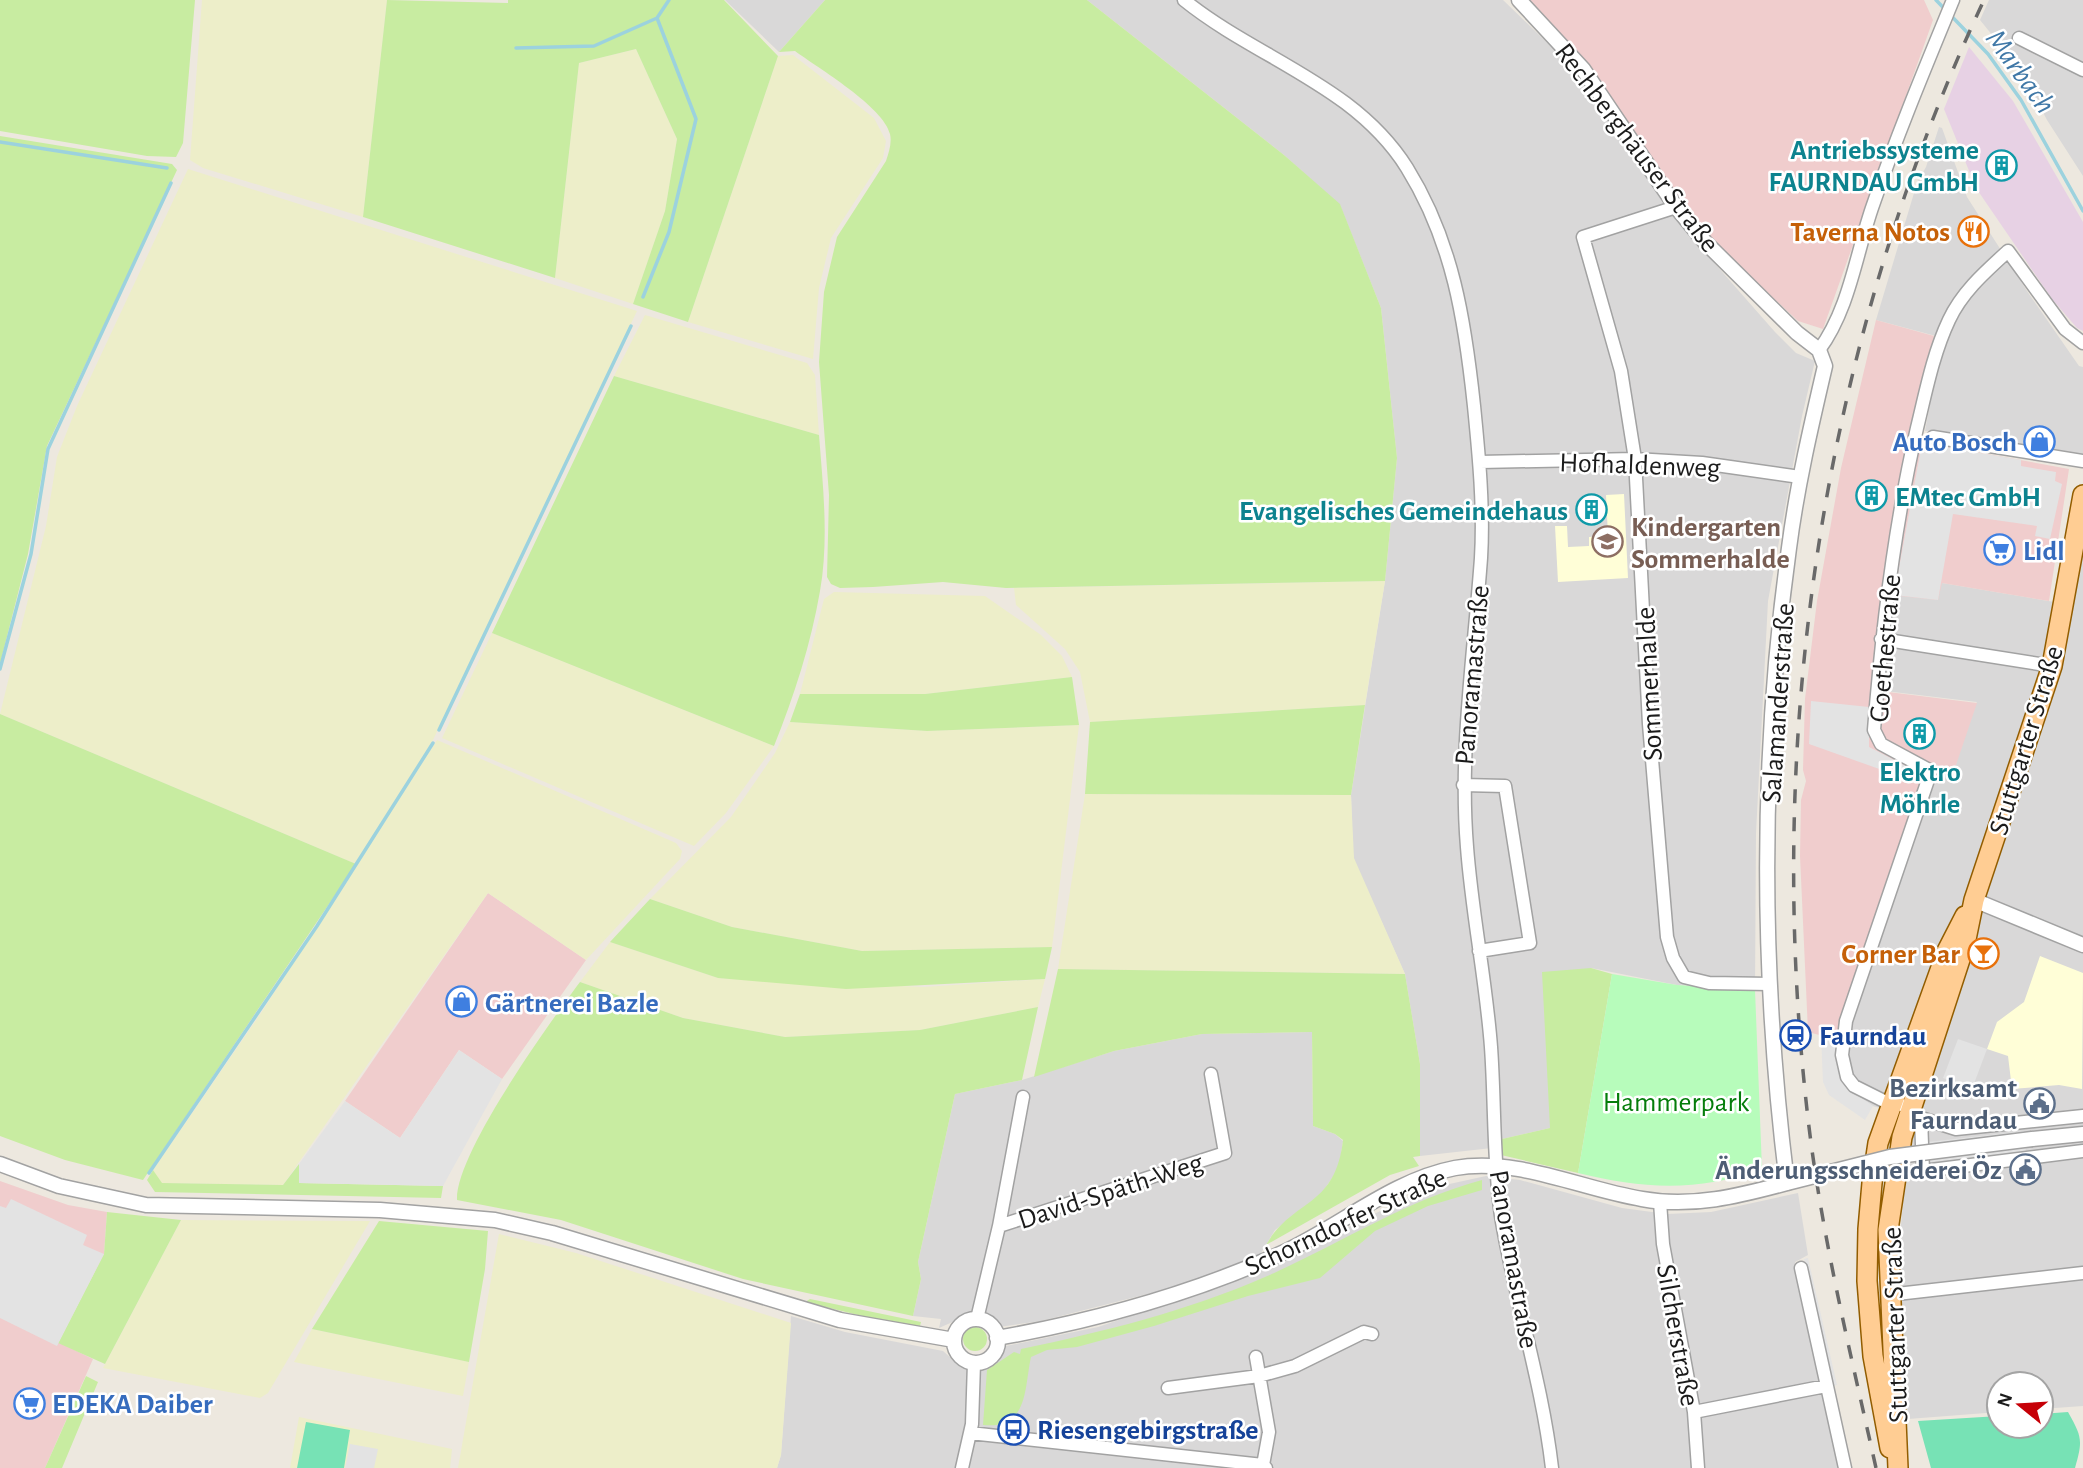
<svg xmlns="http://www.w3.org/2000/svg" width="2083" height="1468" font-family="'Alegreya Sans',sans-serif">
<rect width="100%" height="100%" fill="#ede8df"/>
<path fill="#d9d8d8" d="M725,0H825L779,52Z
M1087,0H1503L1566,61L1695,241L1775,332L1796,353L1815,361L1802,416L1768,601L1756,833L1755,990L1677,985L1591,968L1550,1128L1502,1139L1501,1147L1420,1156V1064L1405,974L1353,858L1351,795L1385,581L1397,458L1381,308L1340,205L1284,155Z
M1989,0H2083V176L2047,120L2022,72L1980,20Z
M1939,127L1942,128L1967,197L2029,294L2079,366L2083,367V454L1925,431L1934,382L1947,339L1876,320L1917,183L1926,167Z
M2083,544V1406L2041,1409V1384H1999V1412L1908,1419L1898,1304V1257L1905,1181L1910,1166L1911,1118L1873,1106L1855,1095L1846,1087L1838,1056L1926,775L1977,702L1885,691L1894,595L1942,583L2072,605Z
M1312,1032L1313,1126L1335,1134L1343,1141L1339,1168L1319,1197L1275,1230L1258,1258L1179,1286L1041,1321L999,1327L984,1313L975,1312L939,1328L941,1319L913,1316L921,1279L918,1262L955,1094L1022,1080L1114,1051L1202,1034Z
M1486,1176L1520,1180L1622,1208L1667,1214L1711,1212L1798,1193L1808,1255L1795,1262L1839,1468H777L781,1455L791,1316L845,1332L943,1351L959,1365L979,1367L991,1364L1001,1347L1098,1327L1210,1289L1269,1267L1422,1190Z"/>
<path fill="#f0cdcd" d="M1521,0H1924L1933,20L1823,329L1798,321L1676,207L1604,99Z
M1876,320L1934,336L1910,440L2069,469L2049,601L1942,583L1938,600L1881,594L1872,690L1977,703L1956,765L1926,775L1838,1040L1808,1032L1800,856L1801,800L1806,781L1803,770L1805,699L1817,601L1841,468Z
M488,893L586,960L502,1079L459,1050L400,1138L345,1101Z
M0,1181L68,1205L107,1212L104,1254L58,1342L93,1359L45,1468H0Z"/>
<path fill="#e7d1e4" d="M1969,47L2013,101L2083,222V331L2077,328L2052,299L1976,188L1944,109Z"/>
<path fill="#fffed7" d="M1624,494L1628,578L1558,582L1555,526H1567L1568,547L1589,546V537L1608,536L1606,495Z
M2040,956L2083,973L2082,1089L2059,1085L2012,1089L2008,1056L1987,1049L1997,1022L2024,1002Z"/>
<path fill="#edeec9" d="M202,0H387L363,217L203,168L190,160Z
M636,49L677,139L665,211L633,304L555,278L579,63Z
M793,55L874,118L886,141L883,158L831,238L819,288L813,359L688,322L778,56Z
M188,169L637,311L432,742L356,864L0,714L46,526L57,457L77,406Z
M645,315L807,363L815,375L819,435L614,376Z
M1385,581L1365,705L1090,722L1080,672L1065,649L1016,605L1014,588Z
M834,592L985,596L1041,635L1062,656L1072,677L925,694H800L824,599Z
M492,633L774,746L726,813L694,846L442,738Z
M790,722L927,731L1079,725L1052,947L862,951L732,927L650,899L731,817L775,753Z
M437,740L676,843L682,851L680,859L586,960L488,893L283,1185L161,1183L153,1170L261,1013Z
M1085,794L1351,795L1354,858L1405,974L1058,969Z
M610,942L718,978L924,987L1045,979L1038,1007L920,1030L785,1037L683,1018L580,982Z
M181,1220L370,1221L268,1393L260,1398L103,1368Z
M499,1234L576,1253L791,1323L781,1455L777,1468H458Z
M312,1329L469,1362L463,1396L294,1362Z
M299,1417L452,1449L450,1468H290Z"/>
<path fill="#c8eca1" d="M0,0H195L183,143L176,157L147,156L0,131Z
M387,0L508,3V0H724L778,56L688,322L633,304L665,211L677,139L636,49L579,63L555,278L363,217Z
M825,0H1087L1284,155L1340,204L1381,308L1397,458L1385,581L1006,588L943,582L873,587L840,588L831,584L827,577L829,495L819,362L824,292L837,237L886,161C889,152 892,143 890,134C884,107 818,68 795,51L779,52Z
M0,136L172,164L177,170L47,446L28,554L0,664Z
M614,376L819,435C823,486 829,540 820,591C811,644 794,696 774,746L492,633Z
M1072,677L1079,725L927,731L790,722L800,694H925Z
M1365,705L1351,795L1085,794L1090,722Z
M0,714L356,864L143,1180L65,1160L0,1136Z
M650,899L732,927L862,951L1052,947L1045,979L846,989L718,978L610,942Z
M1591,968L1612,974L1578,1173L1501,1155L1502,1139L1550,1128L1542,972Z
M1058,969L1405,974L1420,1064V1156L1413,1157L1419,1166L1390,1175L1266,1245C1293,1198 1335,1209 1343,1140L1335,1134L1313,1126L1312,1032L1202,1034L1114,1051L1034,1077Z
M580,982L683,1018L785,1037L920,1030L1038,1007L1022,1080L955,1094L918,1262L921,1279L913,1316L743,1279L561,1220L457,1200C455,1154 550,1022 580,982Z
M299,1164V1183L443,1186L441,1198L155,1192L147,1180L153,1170L162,1183L283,1185Z
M1482,1180V1190L1428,1206L1375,1231L1320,1278L1248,1296L1154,1326L1077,1347L1047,1350L1031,1357C1024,1389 1029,1429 983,1425L987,1370L1014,1352L1020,1354L1021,1349C1103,1332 1187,1311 1265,1277C1338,1245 1404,1201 1482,1180Z
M107,1212L181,1220L105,1364L58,1343L104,1254Z
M379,1221L488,1231L485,1269L469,1362L312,1329Z
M810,1299L921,1322L920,1326L895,1324L805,1302Z
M963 1339a12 12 0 1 1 24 0a12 12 0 1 1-24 0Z
M86,1376L98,1382L62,1468H45Z"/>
<path fill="#b7fcbb" d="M1612,974L1677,985L1755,990L1762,1169C1698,1192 1643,1189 1578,1173Z"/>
<path fill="#77e2b5" d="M2068,1412C2082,1437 2083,1440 2075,1468H1931L1918,1421L1999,1416V1426H2041V1414Z
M306,1422L350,1430L344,1468H297Z"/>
<path fill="#e3e3e3" d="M1922,443L2021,460V466L2056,472L2055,481L2062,484L2050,539L2035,536L2037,526L1953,514L1938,600L1894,595Z
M1811,701L1869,707V747L1912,769L1913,781L1809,744Z
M1821,1035L1838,1040L1840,1073L1846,1087L1873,1106L1865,1120L1829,1095L1823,1082Z
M1958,1039L1987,1049L1972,1089L1943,1078Z
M459,1050L502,1079L443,1186L299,1183V1164L345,1101L400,1138Z
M2024,1131L2026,1153L1928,1162V1142Z
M11,1199L87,1235L83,1245L104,1254L57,1346L0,1318V1206L6,1208Z
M1808,1258L1837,1385L1832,1386L1804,1259Z
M350,1444L378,1449L374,1468H345Z"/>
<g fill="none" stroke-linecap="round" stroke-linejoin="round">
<path stroke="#9cd2de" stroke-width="3.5" d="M1936,0L1988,54L2021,100L2083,211
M516,48L594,46L657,18
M0,142L167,168
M643,297L669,232L696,119L657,18L669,0
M0,669L31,554L48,449L171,183
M439,730L631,326
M149,1173L317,926L433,743"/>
<defs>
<path id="minor" d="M1184,0C1257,59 1355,85 1407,168C1453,242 1465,321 1474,406C1479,456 1484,508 1481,558C1474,655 1459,750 1467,847C1472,914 1486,980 1491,1047C1495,1103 1493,1160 1501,1216C1515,1301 1542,1382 1552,1468
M2019,38L2083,70
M1676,207L1583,237L1621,371L1635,459L1649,724L1667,937L1673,958L1684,977L1709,983L1770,984
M2083,343L2065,329L2008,251C1985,272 1962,292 1949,320C1933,354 1926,391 1917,428C1894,527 1882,628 1874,730L1881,744L1931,771L1846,1021L1842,1055L1847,1077L1854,1086L1884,1101L1910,1107L1921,1118L1956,1129L2083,1116
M1819,350C1850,308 1856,253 1873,205C1897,135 1925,68 1953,0
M1933,437L2083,461
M1480,462L1635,459L1702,463L1800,477
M1881,639L2052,666
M1463,785L1505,786L1530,943L1479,951
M1921,1118L1923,1171L2083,1151
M1660,1202L1663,1244L1694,1412L1698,1468
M999,1226L1225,1153L1211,1074
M1801,1268L1845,1468
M1888,1295L2083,1273
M977,1319L999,1226L1023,1097
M1256,1357L1269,1432L1263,1465L1266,1468
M1168,1388L1259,1376L1295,1366L1364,1332L1372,1334
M1694,1412L1826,1386
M970,1433L1263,1465
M962,1468L972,1424L974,1363"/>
<path id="tertiary" d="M1974,900L2083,945
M2032,1139L2083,1134
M0,1164L59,1186L146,1205L380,1210L495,1220L552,1233L840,1320L954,1340
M954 1341a22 22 0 1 1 44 0a22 22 0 1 1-44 0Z
M997,1338C1093,1321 1191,1294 1280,1254C1338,1228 1392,1180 1455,1168C1517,1157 1581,1189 1642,1199C1692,1208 1739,1196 1787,1183C1761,974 1760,757 1789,548C1797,486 1811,426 1825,366L1819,350L1797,333L1705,242L1676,207L1583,69L1519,0"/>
<path id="primary" d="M1890,1448L1873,1356L1867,1281L1868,1229L1872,1183L1878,1143L1947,951L1965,916
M1898,1468L1888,1230L1902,1137L1965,944L1974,900L2052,666L2083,495"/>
</defs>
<use href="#minor" stroke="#a2a2a2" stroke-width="15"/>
<use href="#tertiary" stroke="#a2a2a2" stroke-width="17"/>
<use href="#primary" stroke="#925d00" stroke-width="22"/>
<use href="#minor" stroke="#fff" stroke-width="12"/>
<use href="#tertiary" stroke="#fff" stroke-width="14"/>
<use href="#primary" stroke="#ffcd93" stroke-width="19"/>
<path stroke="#696969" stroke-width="3.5" stroke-dasharray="14 14" stroke-linecap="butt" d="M1876,1468C1851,1355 1823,1242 1809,1127C1763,745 1820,349 1984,0"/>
<defs>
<path id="tertiary-bridge" d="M1787,1183L1890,1157L2032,1139"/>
</defs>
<use href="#tertiary-bridge" stroke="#a2a2a2" stroke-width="17" stroke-linecap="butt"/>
<use href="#tertiary-bridge" stroke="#fff" stroke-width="14"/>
</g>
<defs>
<symbol id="building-ring" viewBox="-11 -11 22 22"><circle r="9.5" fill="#fff" stroke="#0f9aa8" stroke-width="1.5"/><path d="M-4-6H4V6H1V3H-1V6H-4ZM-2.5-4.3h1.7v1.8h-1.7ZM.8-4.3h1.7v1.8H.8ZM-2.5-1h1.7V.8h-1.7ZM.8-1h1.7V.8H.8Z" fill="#0f9aa8"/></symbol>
<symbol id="restaurant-ring" viewBox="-11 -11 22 22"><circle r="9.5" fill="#fff" stroke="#e8710a" stroke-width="1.5"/><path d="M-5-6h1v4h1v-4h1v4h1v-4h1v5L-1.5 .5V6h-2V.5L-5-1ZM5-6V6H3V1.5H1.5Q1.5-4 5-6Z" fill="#e8710a"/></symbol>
<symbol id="shop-ring" viewBox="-11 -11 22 22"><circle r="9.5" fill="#fff" stroke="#3f7fe0" stroke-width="1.5"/><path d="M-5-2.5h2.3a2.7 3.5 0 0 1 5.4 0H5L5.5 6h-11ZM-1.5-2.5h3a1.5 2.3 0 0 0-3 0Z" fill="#3f7fe0"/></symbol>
<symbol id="school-ring" viewBox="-11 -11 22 22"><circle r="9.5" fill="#fff" stroke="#8d6e63" stroke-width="1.5"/><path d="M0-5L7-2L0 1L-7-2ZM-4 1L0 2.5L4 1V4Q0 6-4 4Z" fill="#8d6e63"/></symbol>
<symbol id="supermarket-ring" viewBox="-11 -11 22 22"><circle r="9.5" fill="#fff" stroke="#3f7fe0" stroke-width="1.5"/><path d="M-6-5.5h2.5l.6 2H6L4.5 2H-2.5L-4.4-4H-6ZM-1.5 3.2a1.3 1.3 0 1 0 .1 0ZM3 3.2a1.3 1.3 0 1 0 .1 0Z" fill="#3f7fe0"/></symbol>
<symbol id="bar-ring" viewBox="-11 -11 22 22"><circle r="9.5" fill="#fff" stroke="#e8710a" stroke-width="1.5"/><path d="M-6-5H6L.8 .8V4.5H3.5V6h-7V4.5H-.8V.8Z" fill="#e8710a"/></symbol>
<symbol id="station-ring" viewBox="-11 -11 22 22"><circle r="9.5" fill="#fff" stroke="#1a4fb4" stroke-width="1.5"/><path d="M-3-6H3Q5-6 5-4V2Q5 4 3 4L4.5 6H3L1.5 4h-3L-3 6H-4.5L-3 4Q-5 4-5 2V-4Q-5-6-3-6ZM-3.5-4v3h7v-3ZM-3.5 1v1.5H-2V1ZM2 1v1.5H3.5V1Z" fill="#1a4fb4"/></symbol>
<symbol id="civic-ring" viewBox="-11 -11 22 22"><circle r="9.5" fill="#fff" stroke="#5c6f8a" stroke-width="1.5"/><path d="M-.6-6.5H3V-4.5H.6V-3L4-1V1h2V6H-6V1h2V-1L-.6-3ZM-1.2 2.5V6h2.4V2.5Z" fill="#5c6f8a"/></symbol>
<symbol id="bus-ring" viewBox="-11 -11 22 22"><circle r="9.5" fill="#fff" stroke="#1a4fb4" stroke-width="1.5"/><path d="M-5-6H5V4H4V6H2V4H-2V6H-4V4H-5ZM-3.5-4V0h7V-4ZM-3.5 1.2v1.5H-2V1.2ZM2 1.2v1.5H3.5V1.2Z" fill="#1a4fb4"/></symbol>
</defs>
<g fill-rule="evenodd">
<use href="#building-ring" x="1984" y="148" width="35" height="35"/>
<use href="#restaurant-ring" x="1956" y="214" width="35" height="35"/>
<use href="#shop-ring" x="2022" y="424" width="35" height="35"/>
<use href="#building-ring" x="1854" y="478" width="35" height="35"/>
<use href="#building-ring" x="1574" y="492" width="35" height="35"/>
<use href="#school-ring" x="1590" y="524" width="35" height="35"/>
<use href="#supermarket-ring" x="1982" y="532" width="35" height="35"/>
<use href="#building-ring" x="1902" y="716" width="35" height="35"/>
<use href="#bar-ring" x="1966" y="936" width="35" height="35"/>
<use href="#shop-ring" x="444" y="984" width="35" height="35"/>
<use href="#station-ring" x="1778" y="1018" width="35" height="35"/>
<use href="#civic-ring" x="2022" y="1086" width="35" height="35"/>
<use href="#civic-ring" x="2008" y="1152" width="35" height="35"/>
<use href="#supermarket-ring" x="12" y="1386" width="35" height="35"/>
<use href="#bus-ring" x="996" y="1412" width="35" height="35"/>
</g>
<g text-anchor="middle" stroke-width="5" stroke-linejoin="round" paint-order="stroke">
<g font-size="28" fill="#1b1b1b" stroke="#fff">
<text transform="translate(1638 147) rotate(53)" y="10">Rechberghäuser Straße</text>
<text transform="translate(1640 464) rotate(2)" y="10">Hofhaldenweg</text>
<text transform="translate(1884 648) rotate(-85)" y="10">Goethestraße</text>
<text transform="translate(1471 675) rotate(-85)" y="10">Panoramastraße</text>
<text transform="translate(1648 684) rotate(-93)" y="10">Sommerhalde</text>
<text transform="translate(1777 703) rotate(-86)" y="10">Salamanderstraße</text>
<text transform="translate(2025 740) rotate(-73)" y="10">Stuttgarter Straße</text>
<text transform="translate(1110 1190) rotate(-18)" y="10">David-Späth-Weg</text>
<text transform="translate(1345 1221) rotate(-25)" y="10">Schorndorfer Straße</text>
<text transform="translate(1515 1259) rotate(80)" y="10">Panoramastraße</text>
<text transform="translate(1894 1325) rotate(-92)" y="10">Stuttgarter Straße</text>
<text transform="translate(1679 1335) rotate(80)" y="10">Silcherstraße</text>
</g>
<g font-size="28" font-weight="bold" fill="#0d838f" stroke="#fff" text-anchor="end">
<text x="1979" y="159">Antriebssysteme<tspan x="1979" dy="32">FAURNDAU GmbH</tspan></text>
<text x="1895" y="506" text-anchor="start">EMtec GmbH</text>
<text x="1568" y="520">Evangelisches Gemeindehaus</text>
<text x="1920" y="781" text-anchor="middle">Elektro<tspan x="1920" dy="32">Möhrle</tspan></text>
</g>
<g font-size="28" font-weight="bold" fill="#c56008" stroke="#fff" text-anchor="end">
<text x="1950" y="241">Taverna Notos</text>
<text x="1960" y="963">Corner Bar</text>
</g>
<g font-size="28" font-weight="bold" fill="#366cbe" stroke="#fff" text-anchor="start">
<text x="2017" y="451" text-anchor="end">Auto Bosch</text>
<text x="2023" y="560">Lidl</text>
<text x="485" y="1012">Gärtnerei Bazle</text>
<text x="52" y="1413">EDEKA Daiber</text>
</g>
<g font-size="28" font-weight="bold" fill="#785e54" stroke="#fff" text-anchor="start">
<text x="1631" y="536">Kindergarten<tspan x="1631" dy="32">Sommerhalde</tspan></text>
</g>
<g font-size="28" font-weight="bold" fill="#164399" stroke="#fff" text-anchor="start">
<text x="1819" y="1045">Faurndau</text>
<text x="1037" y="1439">Riesengebirgstraße</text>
</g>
<g font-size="28" font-weight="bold" fill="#4e5e75" stroke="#fff" text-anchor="end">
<text x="2017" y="1097">Bezirksamt<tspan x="2017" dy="32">Faurndau</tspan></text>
<text x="2002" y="1179">Änderungsschneiderei Öz</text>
</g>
<g font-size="28" fill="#057d0b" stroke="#fff">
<text x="1676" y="1111">Hammerpark</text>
</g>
<g font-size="30" font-style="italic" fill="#4078a7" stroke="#fff">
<text transform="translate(2021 71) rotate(54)" y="10">Marbach</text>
</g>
</g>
<g transform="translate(2020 1405) rotate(288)"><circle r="33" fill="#ffffff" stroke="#a4a4a4" stroke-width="2"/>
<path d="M0-5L12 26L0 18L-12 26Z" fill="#c60007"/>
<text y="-10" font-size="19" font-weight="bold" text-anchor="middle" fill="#1b1b1b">N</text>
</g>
</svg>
